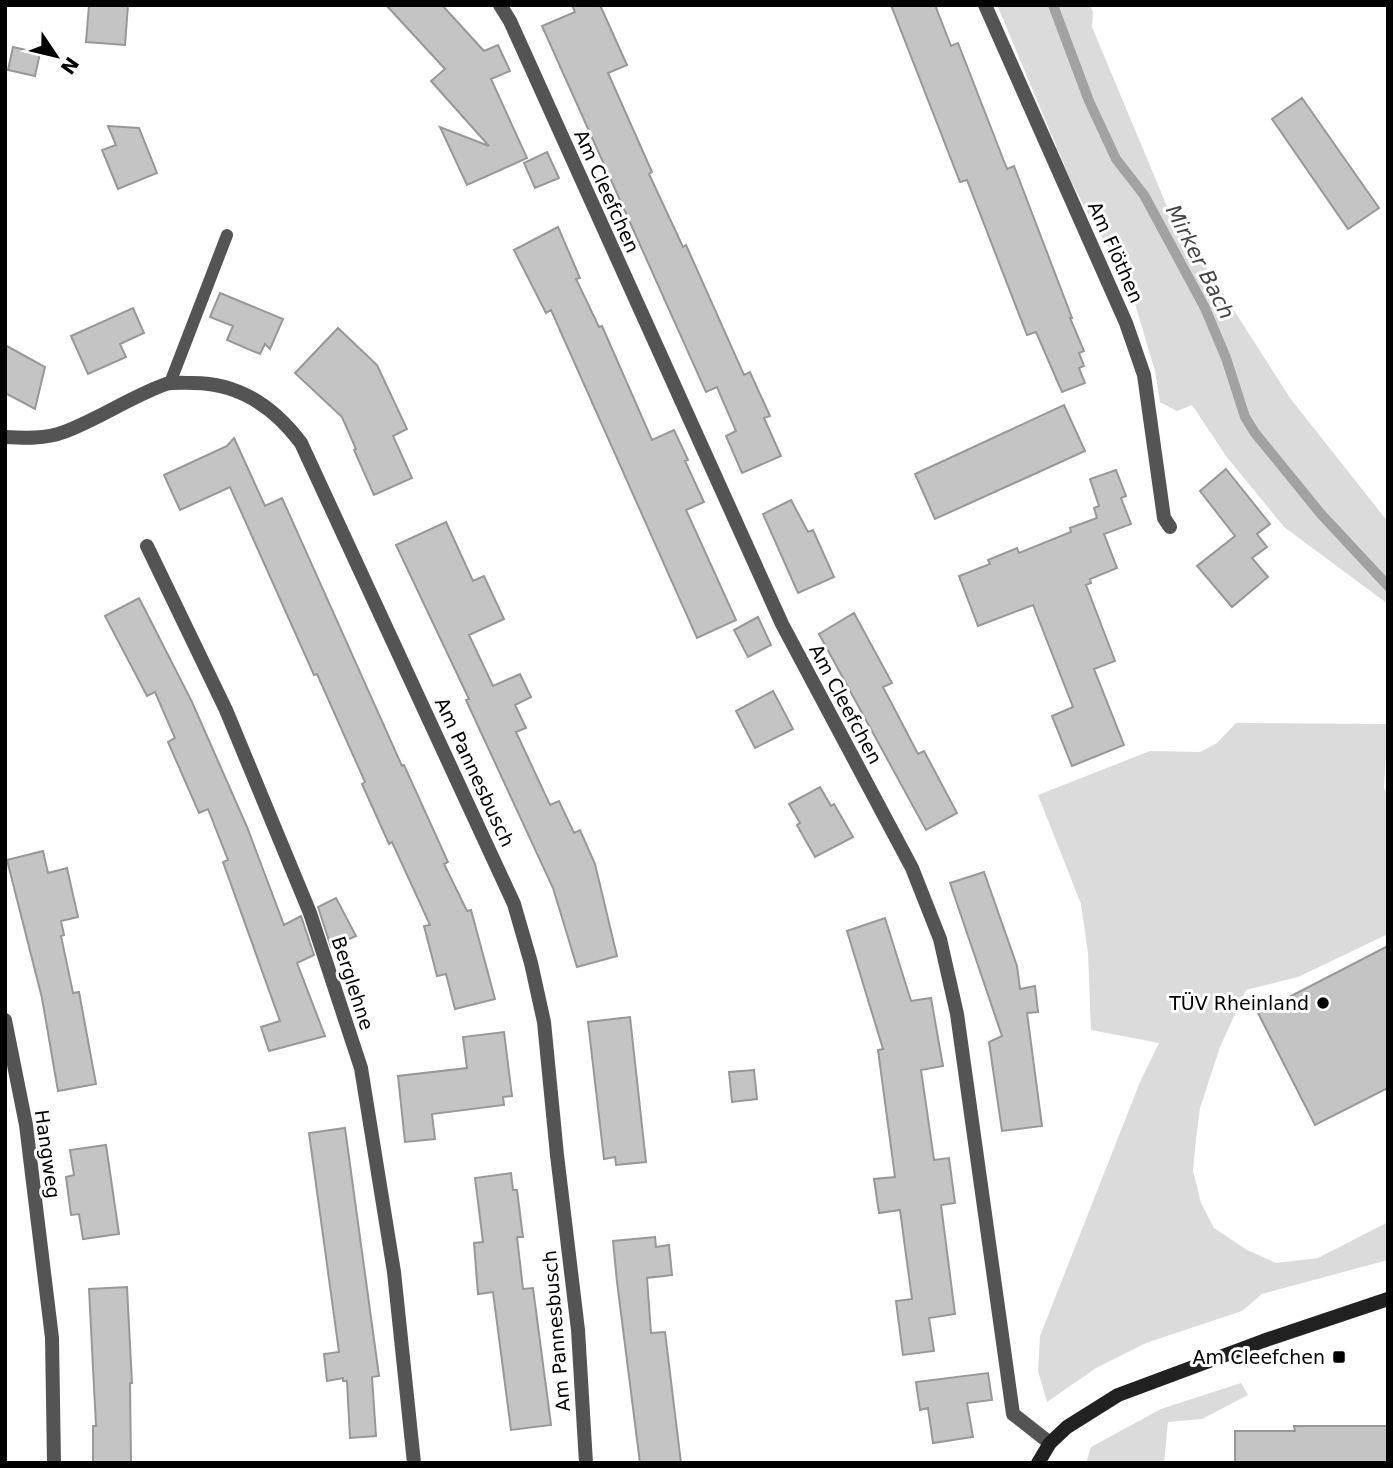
<svg xmlns="http://www.w3.org/2000/svg" width="1393" height="1468" font-family="'DejaVu Sans',sans-serif">
<rect width="100%" height="100%" fill="#fff"/>
<path fill="#dbdbdb" d="M997,5H1090L1093,12L1092,27L1166,204L1290,398L1388,522V604L1284,527L1226,456L1192,405L1177,411L1160,402L1155,371L1135,304L1139,290L1096,229L1070,179Z
M1236,723L1388,724L1384,788L1388,796V934L1298,977L1246,990L1220,1047L1200,1108L1196,1139L1193,1171L1201,1203L1214,1228L1247,1250L1276,1263L1318,1258L1388,1222V1260L1262,1294L1242,1311L1146,1343L1096,1368L1047,1402L1038,1371L1040,1336L1140,1082L1159,1043L1091,1030L1088,953L1081,904L1038,795L1150,751L1200,752L1217,743Z
M1241,1383L1248,1395L1202,1419L1168,1422L1164,1463H1086L1091,1447L1161,1409Z"/>
<g fill="none" stroke-linecap="round" stroke-linejoin="round">
<path stroke="#a2a2a2" stroke-width="10" d="M1053,5L1089,101L1116,159L1144,195L1205,308L1226,358L1245,417L1255,433L1321,514L1388,586"/>
</g>
<path fill="#c4c4c4" stroke="#989898" stroke-width="2" d="M89,5H128L125,45L86,42Z
M386,5H442L484,51L498,45L510,71L491,79L527,158L467,185L440,127L489,146L431,81L445,69Z
M572,5H600L627,65L608,73L652,172L649,174L683,247L686,245L744,375L750,372L770,416L764,418L781,456L742,473L726,436L736,431L717,387L706,392L542,26L575,12Z
M891,5H935L951,46L958,43L1007,169L1014,166L1072,318H1070L1084,351L1079,353L1084,366L1079,368L1085,383L1062,392L1036,332L1027,335L967,180L960,182Z
M13,47L40,53L35,76L8,70Z
M1302,98L1379,208L1348,229L1272,119Z
M108,126L139,128L157,173L118,189L102,150L116,145Z
M547,152L559,178L535,188L524,163Z
M558,227L580,278L576,279L599,327L602,326L652,440L674,430L688,460L685,461L704,502L686,510L736,620L697,638L551,310L546,313L514,250Z
M220,293L283,319L270,349L265,344L260,354L227,340L233,326L210,317Z
M133,308L144,333L120,344L126,357L88,374L71,336Z
M338,328L377,365L407,429L393,436L412,478L374,495L354,450L356,449L342,417L295,373Z
M5,345L45,367L35,409L5,393Z
M1064,405L1085,451L935,519L915,474Z
M234,438L265,506L282,498L402,766L404,765L448,862L444,864L467,911L471,910L495,999L455,1009L446,974L437,976L424,926L430,925L392,842L389,844L362,784L365,782L317,674L314,675L230,487L180,510L164,475L227,446Z
M1226,469L1270,524L1257,534L1267,547L1252,558L1268,577L1232,607L1197,566L1235,536L1200,491Z
M1116,470L1126,496L1121,498L1131,524L1104,534L1117,568L1090,579L1091,583L1086,585L1115,661L1094,669L1124,745L1072,766L1052,716L1073,707L1033,605L978,626L959,576L990,564L988,560L1017,548L1019,553L1071,532L1070,528L1097,518L1094,508L1099,506L1090,479Z
M791,500L808,532L813,530L834,577L798,593L763,514Z
M446,522L473,581L484,576L504,619L469,635L493,686L520,674L531,697L515,705L526,728L516,732L550,805L559,801L574,833L580,830L595,864L617,956L577,967L553,888L466,700L469,699L396,545Z
M139,598L192,702L247,827L284,925L301,916L314,955L297,963L325,1036L269,1051L261,1027L280,1021L223,862L228,860L208,809L199,813L168,742L175,738L155,692L147,696L105,616Z
M854,613L892,683L883,687L918,754L924,751L957,813L926,830L819,634Z
M758,617L771,645L748,657L734,630Z
M773,691L793,729L755,748L736,711Z
M820,787L831,806L834,804L853,837L815,857L797,825L800,823L789,804Z
M43,851L48,873L67,868L78,917L61,921L64,935L61,936L73,993L79,992L96,1084L58,1091L42,998L7,860Z
M984,872L1017,966L1020,989L1035,986L1038,1012L1027,1013L1042,1126L1002,1131L989,1042L1002,1036L950,883Z
M336,898L356,936L331,947L318,907Z
M885,918L911,1001L931,998L943,1066L921,1070L934,1160L949,1158L955,1203L941,1205L955,1314L929,1318L934,1351L903,1355L896,1301L912,1299L900,1210L879,1213L874,1179L895,1177L878,1050L883,1049L847,931Z
M1388,946V1088L1315,1125L1258,1013Z
M630,1017L646,1162L616,1165L615,1157L604,1159L588,1022Z
M504,1032L512,1096L503,1097L504,1105L432,1114L435,1139L405,1142L398,1076L467,1068L463,1037Z
M754,1070L757,1099L732,1102L729,1072Z
M345,1128L379,1376L372,1377L376,1436L350,1438L347,1381H343V1378L327,1381L324,1354L339,1352L309,1133Z
M106,1145L119,1234L83,1239L79,1214L71,1215L66,1177L74,1175L70,1150Z
M511,1173L513,1190H517L523,1237H517L523,1289L533,1288L551,1425L511,1430L493,1292L478,1294L474,1243L483,1242L475,1178Z
M655,1237L656,1247L669,1245L672,1275L647,1278L651,1333L665,1332L681,1463H640L617,1282L613,1241Z
M127,1287L132,1383H130L131,1463H93V1426H96L89,1289Z
M988,1373L992,1400L967,1403L973,1437L933,1443L928,1408L920,1410L916,1382Z
M1294,1426H1387V1463H1235V1431H1295Z"/>
<g fill="none" stroke-linecap="round" stroke-linejoin="round">
<path stroke="#545454" stroke-width="12" d="M170,383L227,235"/>
<path stroke="#545454" stroke-width="14" d="M500,5L510,21L782,624L912,868L940,939L957,1014L1013,1414L1050,1443
M985,5L1126,323L1144,375L1164,518L1170,527
M5,437C25,438 45,439 64,432C99,419 130,397 166,384C174,382 184,383 193,383C239,383 274,407 301,443L514,904L531,963L544,1022L557,1155L578,1330L586,1463
M147,546L226,710L310,913L361,1068L394,1272L414,1463
M5,1020L26,1125L52,1338L54,1463"/>
<path stroke="#212121" stroke-width="14" d="M1038,1463L1050,1443L1067,1427L1118,1395L1263,1341L1388,1299"/>
</g>
<g fill="#000" stroke="#fff" stroke-width="2.5">
<circle cx="1323" cy="1003" r="7"/>
<rect x="1332" y="1350" width="14" height="14" rx="3.5"/>
</g>
<g text-anchor="middle" stroke-width="6" stroke-linejoin="round" paint-order="stroke">
<g font-size="19" fill="#000" stroke="#fff">
<text transform="translate(607 191) rotate(66)" y="7">Am Cleefchen</text>
<text transform="translate(1116 252) rotate(66)" y="7">Am Flöthen</text>
<text transform="translate(846 704) rotate(62)" y="7">Am Cleefchen</text>
<text transform="translate(475 772) rotate(65)" y="7">Am Pannesbusch</text>
<text transform="translate(353 983) rotate(72)" y="7">Berglehne</text>
<text transform="translate(48 1154) rotate(82)" y="7">Hangweg</text>
<text transform="translate(556 1331) rotate(-95)" y="7">Am Pannesbusch</text>
</g>
<g font-size="19" fill="#000" stroke="#fff" text-anchor="end">
<text x="1309" y="1010">TÜV Rheinland</text>
<text x="1325" y="1364">Am Cleefchen</text>
</g>
<g font-size="21" font-style="italic" fill="#434343" stroke="#fff">
<text transform="translate(1200 262) rotate(63)" y="7">Mirker Bach</text>
</g>
</g>
<rect width="1393" height="1468" fill="none" stroke="#000000" stroke-width="14"/>
<g transform="translate(56 56) rotate(125)" stroke="#ffffff" stroke-width="5" paint-order="stroke">
<path d="M0-5L12 26L0 18L-12 26Z" fill="#000000"/>
<text y="-10" font-size="19" font-weight="bold" text-anchor="middle" fill="#000000">N</text>
</g>
</svg>
